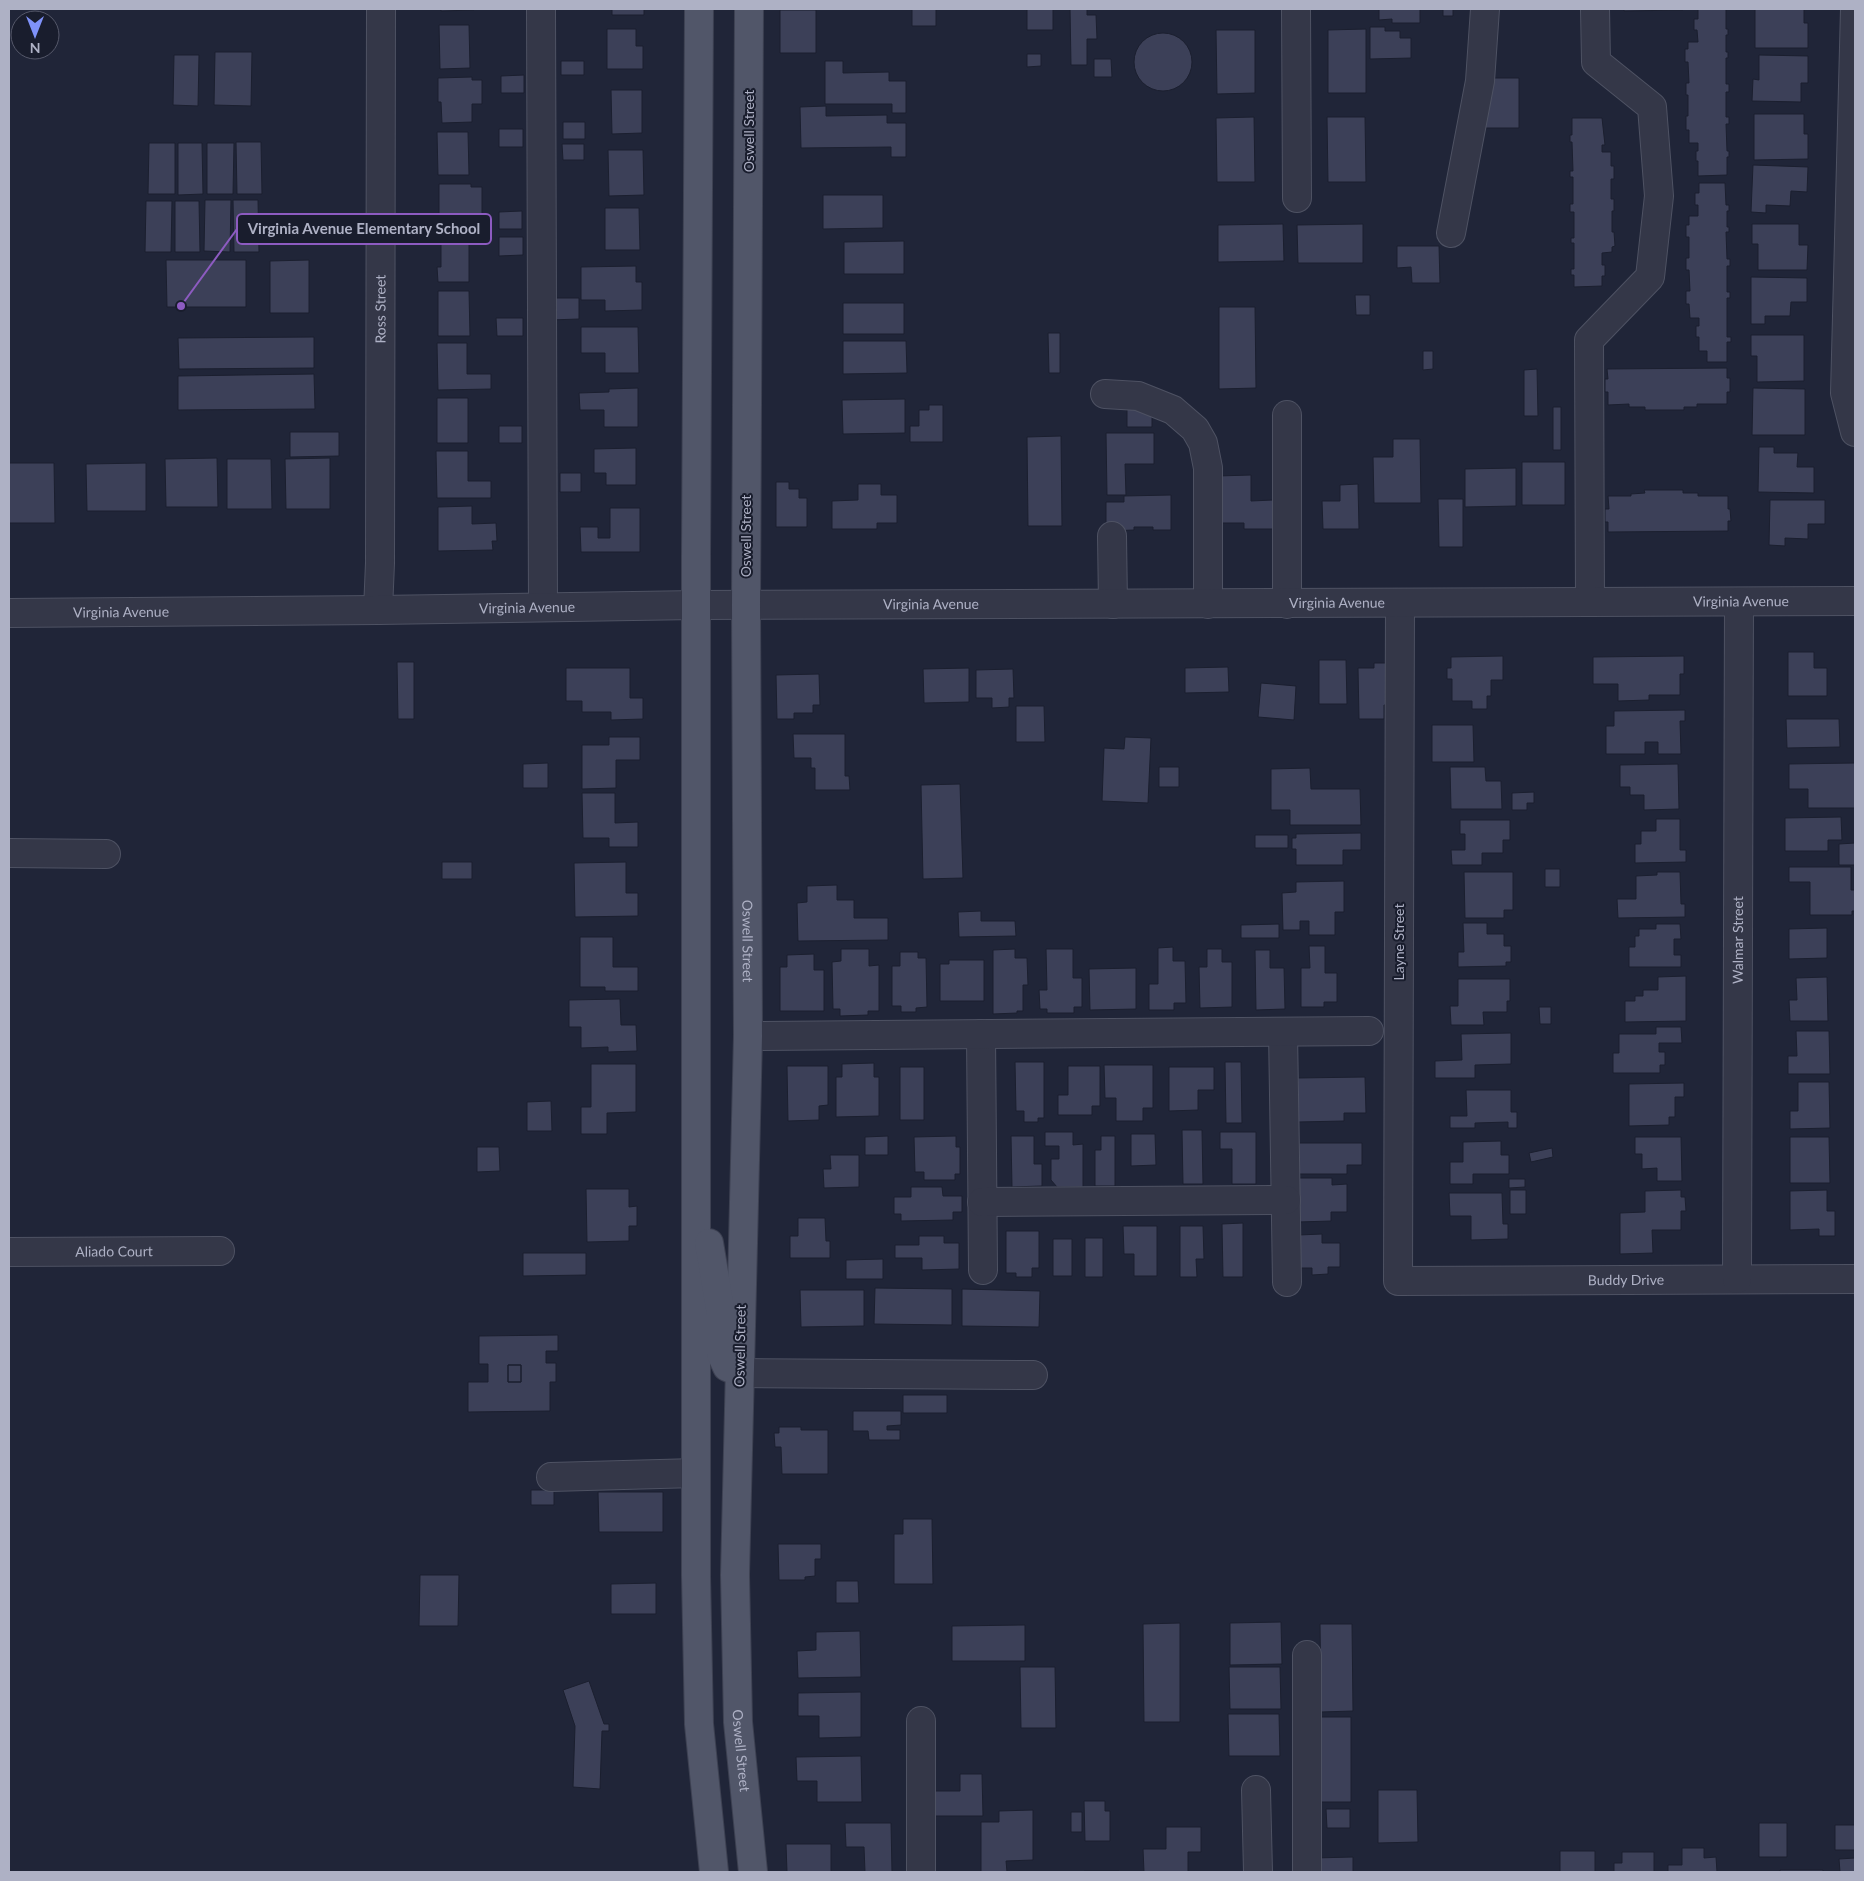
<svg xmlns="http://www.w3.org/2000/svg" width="1864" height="1881" font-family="Lato,sans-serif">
<rect width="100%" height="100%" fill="#202538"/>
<path fill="#3c4058" stroke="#1b1f2f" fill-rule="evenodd" d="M441,9H474V10L441,11Z
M612,9H644V15H612Z
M912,9H981H936V26H912Z
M1027,9H1053V30H1027Z
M1070,9H1087V15H1096L1097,39H1087V65H1071Z
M1379,9H1420V23H1392V19L1379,20Z
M1443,9H1453V16H1443Z
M1624,9H1683V10L1624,11Z
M1698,9H1726V29H1728V35H1726V52H1728V58H1726V84H1729V92H1726V117H1729V124H1726L1727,151H1729V157H1727V175L1698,176V161H1696V151H1698V143H1689V130H1686V116H1688V95H1686V83H1689L1688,62H1685V49H1688V42H1698L1697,30H1694V19H1698Z
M1755,9H1804V23H1808V48H1755Z
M780,10H816V53H780Z
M439,25H469L470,68L440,69Z
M1370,27H1385V31H1400V38H1411V58L1370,59Z
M607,29H636V46H643V69H607Z
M1366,29V93H1328V30Z
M1216,30H1255V93L1217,94Z
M1134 62a29 29 0 1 1 58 0a29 29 0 1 1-58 0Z
M215,52H252L251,106L214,105Z
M1027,54H1041V66L1027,67Z
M174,55H199L198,106L173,105Z
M1759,55L1808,56V83H1801V102L1752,101L1753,79L1759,80Z
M1094,59H1111L1112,77H1094Z
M561,61H584V75H561Z
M825,61H843V73L889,72V81H906V113H892V104H825Z
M524,75V93H501V76Z
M472,77V80H482V104H472V122L442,123L441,102H438V78Z
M1484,78H1519V128H1484Z
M611,90H642V133L612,134Z
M826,106V116L887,115V123H906V157H891V147L801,148L800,107Z
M1754,114H1804V134H1808V159L1754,160Z
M1254,117L1255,182H1217L1216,118Z
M1327,117H1365L1366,182H1328Z
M1572,118H1602L1605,145H1602V152H1611V166H1614V179H1611V199H1614V211H1612V232H1614L1615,246L1612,247V252L1602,253V265H1605V276H1602V286L1574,287V275H1571V269H1574V243H1571V238H1574V212H1570V204H1573V177H1570V171H1573L1572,142H1570V135H1572Z
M563,122H585V139H563Z
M499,129H523V147H499Z
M437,132H468L469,175H438Z
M236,142H261L262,194H237Z
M149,143H175V194H148Z
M178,143H202L203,194L178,195Z
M207,143H234L233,194H207Z
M562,144H584V160H563Z
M608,150H643L644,195L609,196Z
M1753,165L1808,167L1807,192L1791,191L1790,206L1766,205V213L1751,212Z
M1699,183H1725L1726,205H1729V211H1727V227H1729V232H1726L1727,259H1730V266H1727V292H1730V298H1727V337H1731V342H1727V362H1707V351H1699V337H1696V326H1699V318H1690L1689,304H1686V291H1690L1689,270H1686V258H1689V237H1686V225H1689V216H1698V205H1695V193H1699Z
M439,184H471V187H482V214L471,215V228H439Z
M823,195H883V228L823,229Z
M205,200H231L230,252L204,251Z
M233,200H258L259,252H234Z
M146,201H172L171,252H145Z
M175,201H199L200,252H175Z
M605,208H639L640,250H605Z
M522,211V229H499V212Z
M1283,224L1284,261L1218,262V225Z
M1363,224V263H1298L1297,225Z
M1752,224H1799V245H1808L1807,270H1758V244H1752Z
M469,237V282H438L437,267H441V238Z
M499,237H523V255L499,256Z
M904,241V274H844V242Z
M1397,246H1439L1440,283H1412L1411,267L1397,268Z
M166,260H246V307H167Z
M309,260V313H270V261Z
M636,266V282H642V310L605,311V300H581V267Z
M1751,277L1807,278V302H1791L1790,316H1765V324H1751Z
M438,291H469L470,336H438Z
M1355,295H1370V315H1356Z
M550,298H579V319L550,320Z
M843,303H904V334H843Z
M1219,307H1255L1256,388L1219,389Z
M496,318H523V336H497Z
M581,327H638L639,373H605V353H581Z
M1048,333H1060V373H1049Z
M1751,335H1804V381L1757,382V356H1751Z
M314,337V368L179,369L178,338Z
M843,341H906L907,373L843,374Z
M437,343H467V374H491V389L438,390Z
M1423,351H1433V369L1423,370Z
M1727,368V378H1730V392H1727V404H1697V407H1684V410H1645V407H1629V404L1608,405V392H1605V379H1608L1607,369Z
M1537,369L1538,416H1524V370Z
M314,374L315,409L178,410V376Z
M638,388V427H604V410H580L579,393L609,392V389Z
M1753,388L1805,389V435H1752Z
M437,398H468V443H437Z
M905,399V433L843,434L842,400Z
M1152,403V427H1127V404Z
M929,405H943V442H910V426H919V410H929Z
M1553,407H1561V450H1553Z
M499,426H522V443H499Z
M290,432H339V456L290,457Z
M1106,433H1154V464H1125L1126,495H1107Z
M1061,436L1062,526H1028L1027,437Z
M1393,439H1420L1421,503H1374L1373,457H1393Z
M1759,447H1774V453H1798L1797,467H1814V493L1758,492Z
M636,448V485H606V473H594V449Z
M436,451H468V481H491V498H437Z
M217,458L218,507H166L165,459Z
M330,458V509H286L285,459Z
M227,459H271L272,509H227Z
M1522,462H1565V505H1522Z
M9,463H54L55,523H9Z
M146,463V511H87L86,464Z
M1516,468V506L1465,507V469Z
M560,473H581V492H560Z
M1251,475V501L1273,500L1274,529H1244V523H1219L1218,476Z
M776,482H789V489H799V498H807V527H776Z
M858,484H881V495H897V523H877V529H832V501L858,500Z
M1358,484L1359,529H1323L1322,501H1340V485Z
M1644,490H1683V493H1698V496H1728V509H1730L1731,521H1728V531L1608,532V522H1605V509H1609L1608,496H1631V494L1645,493Z
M1171,495V530H1153V527H1134V530L1106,531V502H1124V496Z
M1438,499H1463V547H1439Z
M1770,500H1825V524H1808V539L1785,538V546L1769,545Z
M472,506V524L496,523L497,541H492L493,550L438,551V507Z
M610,508H640V552H581L580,527H598V538H610Z
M1788,652H1814V668H1827V696H1788Z
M1503,656V680H1491V696H1487V709H1472V701H1452V679H1447V668H1451V657Z
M1684,656V674H1680V695H1649V700L1618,701V684H1593V657Z
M1319,660H1346L1347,704H1319Z
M397,662H414V719H398Z
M1374,663H1393V705H1384V719H1359L1358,668H1374Z
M1228,667L1229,692L1185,693V668Z
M566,668H630V698H643V719L611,720V712H582V701H566Z
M969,668V702L924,703L923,669Z
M1013,669L1014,698H1009V707L992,708V698H976V670Z
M819,674L820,705H813V713H794V719H777L776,675Z
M1261,683L1296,686L1294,720L1258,717Z
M1016,706H1044L1045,742H1016Z
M1685,710V721H1680L1681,754H1658V742H1645V754H1606V726H1614V711Z
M1786,719H1839L1840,747L1787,748Z
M1432,725H1473L1474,762H1432Z
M793,734H845V776H849L850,790H815V768H811V758H794Z
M609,737H640V760H616V788L582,789V745H609Z
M1125,737L1151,738L1148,803L1102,801L1104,748L1124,749Z
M548,763V788H523V764Z
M1855,763V808H1808V789H1789V764Z
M1678,764L1679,809L1644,810V795H1630V787H1620V765Z
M1159,767H1179V787H1159Z
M1450,767H1485L1486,781H1501L1502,809H1451Z
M1310,768L1311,789H1360L1361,825H1290V810H1271V769Z
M960,784L963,878L923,879L921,785Z
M1534,792V803H1527V810H1512V793Z
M582,793H615V823L638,822V847H609V838H583Z
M1841,817L1842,840H1828V851H1785V818Z
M1656,819H1680V850H1686V862L1635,863V844H1641V831H1656Z
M1460,820H1510V840H1503V853H1482V865H1452L1451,850H1465V834H1460Z
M1361,833V850H1343V865H1296V849H1292V838H1296V834Z
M1255,835H1288V848H1255Z
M1855,843V865H1839V844Z
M442,862H472V879H442Z
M626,862V893H638V916L575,917L574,863Z
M1789,867H1851V890H1855V911H1852V915H1810V882H1789Z
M1545,869H1560V887H1545Z
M1464,872H1513V910H1504V918H1465Z
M1657,872H1680L1681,904H1685V917L1618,918L1617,899H1636V876L1657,875Z
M1344,881V912H1335V935H1309V921H1300V930H1283L1282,893L1296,892V882Z
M837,885V900H854V918H888V940L798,941L797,903L807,902V886Z
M981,911V921H1015L1016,936L959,937L958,912Z
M1463,923H1487V934H1504V946H1511V962H1506V966L1458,967V952H1464Z
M1279,924V938H1241V925Z
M1656,924H1680L1681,939H1674V955H1681V967H1629V947H1635V936H1639V929H1656Z
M1827,928V958L1789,959V929Z
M580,937H613V967H638V991H605V987H580Z
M1309,946H1325V973H1337V1002H1324V1007H1301V968H1310Z
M1173,947V961H1185L1186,1003H1174V1010H1149V984H1158V948Z
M841,949H869V966L879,965V1011H868V1015L840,1016V1009H833L832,962L841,961Z
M1015,949V958H1027L1028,985H1023V1011H1017V1013L993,1014V950Z
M1046,949H1073V978H1082V1007H1074V1013H1047V1009H1040L1039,990H1047Z
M1207,949H1222V962H1232V1007L1200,1008L1199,967H1207Z
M1255,950H1270V968H1284L1285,1009L1256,1010Z
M900,952H918V958H926L927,1007L916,1008V1012H901V1006H892V966H900Z
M814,954V970H824V1011H780V967H787V955Z
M949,960H984V1001H940V964H949Z
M1136,968V1009L1090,1010L1089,969Z
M1686,976V1021L1625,1022V1001H1635V996H1643V990H1658V977Z
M1827,977L1828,1021H1790L1789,1000H1797L1796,978Z
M1458,979H1510V1001H1507V1012H1483L1484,1025H1451L1450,1006H1458Z
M620,999L621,1025H636L637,1051L608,1052V1047L581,1048V1027H569V1000Z
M1539,1007H1551V1024H1540Z
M1656,1027H1681L1682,1043H1659V1052H1665V1065H1660V1073H1613V1053H1619V1034H1656Z
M1796,1031H1829L1830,1074H1788V1056H1797Z
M1511,1033V1064L1475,1065V1078H1435V1061L1462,1060L1461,1034Z
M1015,1062H1044V1118H1038V1122H1024V1111H1016Z
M1225,1062H1241L1242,1123H1226Z
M874,1063V1077H879V1116L836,1117V1077H842V1064Z
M591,1064H636V1112L607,1113V1134H581V1107H591Z
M1104,1065H1153V1108H1143V1121H1116V1098H1105Z
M787,1066H828V1105L819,1106V1120L788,1121Z
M1068,1066H1100V1106H1092V1115H1058V1095H1068Z
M900,1067H924V1120H900Z
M1169,1067H1214V1090H1198V1110L1169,1111Z
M1365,1077L1366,1113H1344V1121L1298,1122V1078Z
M1798,1082H1829L1830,1128L1790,1129V1111H1798Z
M1684,1083V1097H1675V1117H1669V1125L1629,1126V1084Z
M1466,1090H1511V1112H1517V1128H1508V1122L1475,1123V1128H1450V1116H1467Z
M551,1101L552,1131H527V1102Z
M1182,1130H1202L1203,1184H1183Z
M1045,1132H1073V1145L1083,1144V1187H1057L1051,1180V1159H1059V1146H1045Z
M1220,1132H1256V1184H1232V1149H1220Z
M1131,1134H1155L1156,1165L1131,1166Z
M888,1136V1155H865V1137Z
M956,1136V1147H960V1174H955V1180H924V1172H915L914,1137Z
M1011,1136H1034V1164H1042V1186L1012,1187Z
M1101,1136H1115V1186H1095V1150H1101Z
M1635,1137H1681L1682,1181H1657V1168L1642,1169V1154H1635Z
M1790,1137H1829L1830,1183H1790Z
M1501,1141V1155H1509V1174H1473V1184H1450V1162H1463V1142Z
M1299,1143H1362V1165H1347V1174H1299Z
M477,1147H499L500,1171L477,1172Z
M1552,1148L1553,1157L1531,1162L1529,1153Z
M830,1155H859V1187L824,1188L823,1169H831Z
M1298,1178H1332V1185L1347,1184V1212H1331V1221L1298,1222Z
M1509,1179H1525V1187L1509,1188Z
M911,1187H942L943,1196H962V1212H953V1220L901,1221V1214H894V1197H911Z
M586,1189H629V1207L637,1206V1226H629V1241L587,1242Z
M1510,1190H1526V1214H1510Z
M1681,1190V1197H1685L1686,1211H1681V1230H1652L1653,1253L1620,1254V1213L1645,1212V1191Z
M1827,1190V1211H1835V1236H1819V1229L1790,1230V1191Z
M1449,1193H1502L1503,1224H1508V1239L1471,1240V1216H1450Z
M798,1218H825L826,1241H830V1258H790V1236H798Z
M1243,1223V1277H1223L1222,1224Z
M1123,1226H1157V1276H1134V1254H1124Z
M1180,1226H1203L1204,1259H1196L1197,1277H1180Z
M1006,1231H1039V1268H1032V1277H1016V1273H1006Z
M1322,1234V1243H1340V1267H1328V1274L1312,1275V1268H1300L1299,1235Z
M919,1236H944V1243H959V1269L922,1270V1258H895V1245H919Z
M1085,1238H1103V1277H1085Z
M1053,1239H1072V1276H1053Z
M523,1253H586V1275L523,1276Z
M883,1259V1279H846V1260Z
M875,1288L952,1289V1325L874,1324Z
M962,1289L1040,1291L1039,1327L962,1326Z
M800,1290H864V1326L801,1327Z
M558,1335V1351H546V1363H556V1382H550V1411L468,1412V1382H488V1364H479V1336ZM508,1365H521V1382H508Z
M508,1365H521V1382H508Z
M903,1395H947V1413H903Z
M853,1411H901V1425L887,1426V1430H900V1440H869L868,1431H853Z
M779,1427H801V1430H828V1474H782L781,1447H775L774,1433H779Z
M531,1490H554V1505H531Z
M598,1492H663V1532H599Z
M903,1519H932L933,1584H894V1534H903Z
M778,1544H821V1559H815V1576L805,1577V1580H779Z
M420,1575H459L458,1626H419Z
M836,1581H858L859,1603H836Z
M656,1583V1614H611V1584Z
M1281,1622L1282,1664L1230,1665V1623Z
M1180,1623V1722H1144L1143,1624Z
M1320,1624H1352L1353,1711L1321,1712Z
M1025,1625V1661H952V1626Z
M860,1631L861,1677L798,1678L797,1651L816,1650V1632Z
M1020,1667H1055L1056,1728H1021Z
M1229,1667H1280L1281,1709H1230Z
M589,1681L604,1724H609V1731H602L600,1789L573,1787L575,1726L563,1690Z
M861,1692V1737L819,1738V1716H798V1693Z
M1228,1714H1279L1280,1756H1229Z
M1320,1717H1351V1802H1321Z
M861,1756L862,1802H817V1781H797L796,1757Z
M960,1774H982L983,1816H927L926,1791H960Z
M1378,1790H1417L1418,1842L1378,1843Z
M1084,1801H1105V1811H1110V1841H1085Z
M1326,1809H1350V1828H1327Z
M1033,1810V1860L1006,1861L1007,1872H981V1822H999V1811Z
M1071,1812H1082V1832H1071Z
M845,1823H891L892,1872H865L864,1847H846Z
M1759,1823H1787V1857H1759Z
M1835,1825H1855V1850H1835Z
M1166,1827H1201V1852H1188V1872H1144L1143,1849H1166Z
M786,1844H831V1872H787Z
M1682,1848H1704V1858L1716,1857L1717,1872H1668V1865H1682Z
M1560,1851H1595V1872H1545H1560Z
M1622,1852H1654V1872H1614V1863H1622Z
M1353,1857V1872H1314V1858Z
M1855,1858V1872H1840L1839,1859Z
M1780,1870H1823V1872H1780Z
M1084,1871H1119V1872H1084Z"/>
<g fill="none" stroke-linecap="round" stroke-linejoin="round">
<defs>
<g id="minor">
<path d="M541,9L543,607"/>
<path d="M1296,9L1297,198"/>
<path d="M1855,9L1845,393L1855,432"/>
<path d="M1451,233L1480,81L1485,9"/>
<path d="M1105,394L1138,396L1173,410L1195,429L1203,443L1208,468V604"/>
<path d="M1287,415V604"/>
<path d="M1112,536L1113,604"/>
<path d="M1590,602L1589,340L1650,277L1659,196L1652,107L1596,62L1595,9"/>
<path id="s1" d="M1400,603L1398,1281L1855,1279"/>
<path id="s2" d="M378,610L380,563L381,9"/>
<path id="s3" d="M9,613L378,610L696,605L1855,601"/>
<path d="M9,853L106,854"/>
<path d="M1283,1032L1287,1282"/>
<path d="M981,1034L983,1270"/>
<path d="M748,1036L1369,1031"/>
<path d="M982,1202L1286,1200"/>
<path id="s4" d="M9,1252L220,1251"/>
<path id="s5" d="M1737,1279L1739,602"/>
<path d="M740,1373L1033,1375"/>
<path d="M551,1477L696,1473"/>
<path d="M1307,1655V1872"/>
<path d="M1256,1790L1258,1872"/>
<path d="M921,1872V1721"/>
</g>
<g id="major">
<path d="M699,9L696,556V1576L699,1724L714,1872"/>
<path id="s6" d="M749,9L746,605L748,1036L735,1575L738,1722L753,1872"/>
<path d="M709,1243L721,1314V1354L727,1367L732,1369"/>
</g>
</defs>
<use href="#minor" stroke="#4e5263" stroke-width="30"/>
<use href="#major" stroke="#3d4152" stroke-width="30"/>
<use href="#minor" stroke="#343748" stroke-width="28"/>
<use href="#major" stroke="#515669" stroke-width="28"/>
</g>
<g text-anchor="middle" stroke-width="4" stroke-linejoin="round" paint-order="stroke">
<g font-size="14" fill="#aeb1c5" stroke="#191d2d">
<text transform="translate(749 131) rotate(-90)" y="5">Oswell Street</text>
<text dy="5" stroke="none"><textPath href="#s2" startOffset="301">Ross Street</textPath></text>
<text transform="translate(746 536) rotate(-90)" y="5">Oswell Street</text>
<text dy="5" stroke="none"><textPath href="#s3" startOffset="1732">Virginia Avenue</textPath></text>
<text dy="5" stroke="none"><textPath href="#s3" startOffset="922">Virginia Avenue</textPath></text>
<text dy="5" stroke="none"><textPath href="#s3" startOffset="1328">Virginia Avenue</textPath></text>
<text dy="5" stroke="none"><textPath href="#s3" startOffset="518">Virginia Avenue</textPath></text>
<text dy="5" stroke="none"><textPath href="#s3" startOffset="112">Virginia Avenue</textPath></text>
<text dy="5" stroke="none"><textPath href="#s6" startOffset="932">Oswell Street</textPath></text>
<text dy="5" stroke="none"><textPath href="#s5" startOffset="339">Walmar Street</textPath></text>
<text transform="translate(1399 942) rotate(-90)" y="5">Layne Street</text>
<text dy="5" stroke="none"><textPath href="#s4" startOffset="105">Aliado Court</textPath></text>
<text dy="5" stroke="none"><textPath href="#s1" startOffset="906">Buddy Drive</textPath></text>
<text transform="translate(740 1346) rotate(-89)" y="5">Oswell Street</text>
<text dy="5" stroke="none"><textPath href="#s6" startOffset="1742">Oswell Street</textPath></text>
</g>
</g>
<path fill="none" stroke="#8d5bc1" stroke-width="2" d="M181 306L237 229"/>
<circle fill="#8d5bc1" stroke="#191d2d" stroke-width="2" cx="181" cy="306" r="5"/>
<rect fill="#191d2d" stroke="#8d5bc1" stroke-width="2" x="237" y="214" width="254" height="30" rx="5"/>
<g font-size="15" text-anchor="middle" font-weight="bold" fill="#aeb1c5">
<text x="364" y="234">Virginia Avenue Elementary School</text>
</g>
<rect width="1864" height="1881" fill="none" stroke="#aeb1c5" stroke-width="20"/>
<g transform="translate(35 35) rotate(180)"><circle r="24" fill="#191d2d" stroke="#55586a"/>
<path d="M0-4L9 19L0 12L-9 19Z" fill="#7f92f9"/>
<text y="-8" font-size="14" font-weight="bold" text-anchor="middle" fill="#aeb1c5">N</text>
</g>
</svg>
